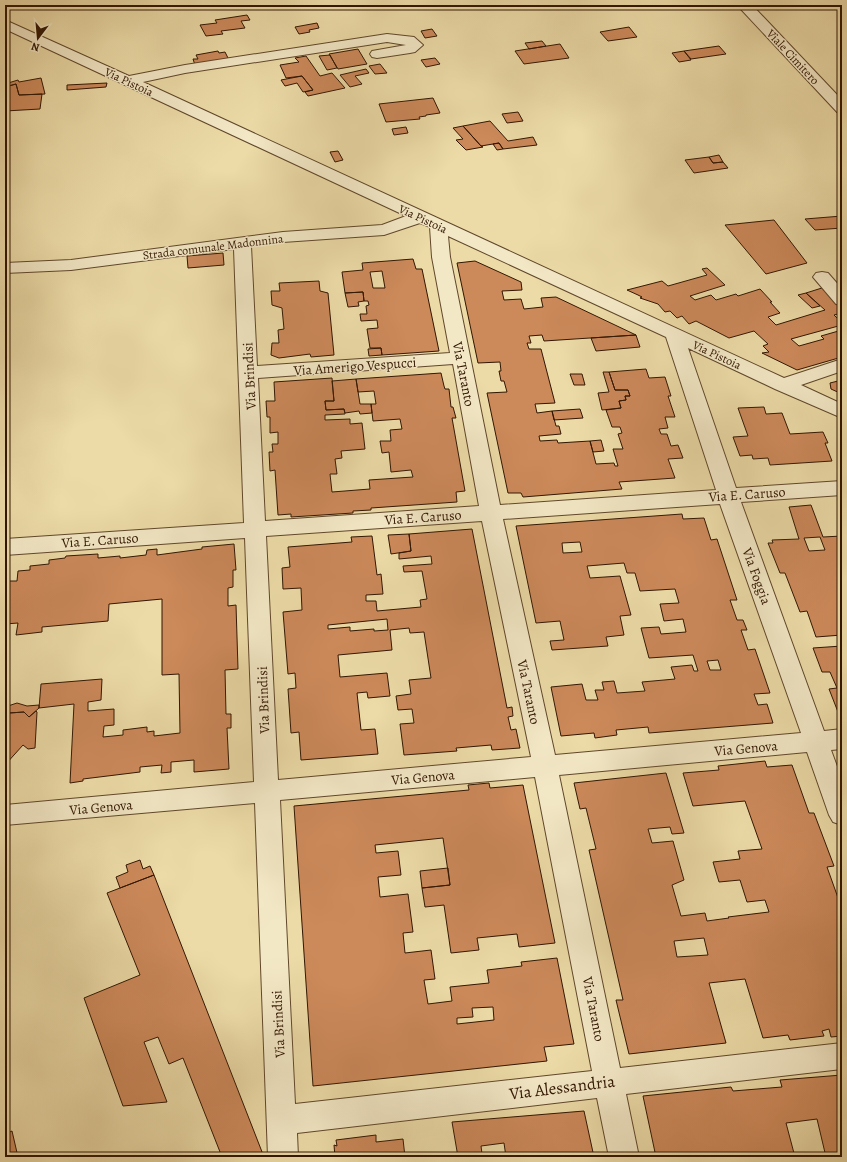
<svg xmlns="http://www.w3.org/2000/svg" width="847" height="1162" font-family="Alegreya,serif">
<rect width="100%" height="100%" fill="#ecdba7"/>
<filter id="stains"><feTurbulence type="fractalNoise" baseFrequency=".005" numOctaves="4"/><feColorMatrix values="0 0 0 0 .2 0 0 0 0 .09 0 0 0 0 .02 0 0 0 .5 -.17"/></filter>
<radialGradient id="worn" r=".72"><stop offset=".6" stop-color="#630" stop-opacity="0"/><stop offset="1" stop-color="#630" stop-opacity=".3"/></radialGradient>
<path fill="#cc895a" stroke="#311602" fill-rule="evenodd" d="M247,15L250,20L241,21L245,28L221,31L223,34L206,36L200,25L217,23L215,20Z
M317,23L319,28L309,30L310,32L299,34L295,27Z
M629,27L637,37L608,41L600,32Z
M432,29L437,36L425,38L421,31Z
M542,41L546,46L529,49L525,43Z
M560,44L569,58L524,64L515,51Z
M719,46L726,54L691,59L684,51Z
M358,49L367,64L338,69L329,54Z
M218,51L219,53L225,52L229,60L195,65L193,59H198L196,55Z
M684,51L691,60L679,62L672,53Z
M330,55L337,68L327,70L319,56Z
M306,56L320,76L332,73L345,88L308,96L305,92L313,90L302,76L286,78L280,65L299,62L295,58Z
M435,58L440,64L426,67L421,60Z
M380,64L387,73L375,74L369,66Z
M366,69L369,73L355,76L362,84L350,87L340,75Z
M302,76L313,90L303,92L297,83L285,86L281,80Z
M41,78L45,94L19,95L16,84L5,87V84L18,80L19,82Z
M107,83L106,87L67,90V85Z
M16,84L19,95L42,94L40,109L5,111V87Z
M433,98L440,113L426,115V116L419,117L420,119L386,122L379,104Z
M518,112L523,121L507,123L502,114Z
M490,121L508,141L533,137L537,145L503,149L499,143L481,146L463,126Z
M463,126L481,146L483,147L466,150L456,140L463,139L453,128Z
M406,127L408,133L394,135L392,129Z
M499,143L503,149L497,150L493,144Z
M338,151L343,160L335,162L330,152Z
M719,155L723,162L713,163L709,157Z
M709,157L713,163L723,162L728,168L694,173L685,160Z
M842,216V228L815,230L805,219Z
M774,220L807,263L766,274L725,225Z
M223,253L224,265L188,268L187,256Z
M413,259L416,269H422L439,351L382,355L381,348H370L367,329L378,328L377,320L361,321L360,314H367L366,306L369,305L368,301H364L363,292L345,293L342,272L363,270L362,263ZM382,271L385,288H373L370,272Z
M475,261L521,282L522,290L502,291L504,300L521,299L524,309L543,307L541,298L556,297L636,335L544,341L542,335L529,336L531,343H527L529,349H541L555,403L535,404L537,413L552,411L556,426H559L561,434L539,436L540,441L557,440L558,443L590,441L596,464L614,463L615,466H618L613,449H623L618,434L622,433L620,427H612L606,410L621,408L619,401L626,400L625,396H630L628,390H615L609,372L646,369L649,378L665,377L671,396H668L675,417H665L668,428L659,429L661,434H667L671,446L678,445L683,458L668,459L675,478L619,482L622,489L523,497L521,493H508L487,393L507,392L504,381H501L499,371H501L500,362L478,363L457,263Z
M707,268L725,285L690,296L695,300L711,295L716,300L736,294L738,296L760,289L772,302H770L780,313L768,317L776,325L825,310L806,293L825,287L842,309V313L834,315L842,323V325L791,339L799,346L824,339L821,336L842,330V357L797,370L762,353L769,352L763,346L768,344L754,331L729,338L696,321L689,324L682,316L677,318L670,311L665,312L658,304L640,298L642,297L638,295L627,290L662,281L668,286L707,275L702,269Z
M319,281L320,291L328,293L334,355L311,357L310,354L279,358L271,355L272,343H279L278,330L284,329L282,308L272,305L271,291H280L279,283Z
M363,292L364,301L358,302L359,306L348,307L345,293Z
M806,293L820,306L812,308L798,295Z
M636,335L640,347L596,351L591,338Z
M381,348L382,355L369,356L368,349Z
M603,372H609L615,390H628L630,396H625L626,400L619,401L621,408L602,410L598,393L609,392Z
M441,373L444,386L445,389H449L451,407H453L456,418H452L465,491L456,492L457,502L371,508V510L353,511V513L291,517V514L278,515L275,470L270,471L269,452H273L272,444H278V432L270,433V417H267L266,401H275L274,382L332,378L334,401H325L326,410L344,409L345,414L325,415V420L350,419V424L362,423L365,449L341,451L342,458L335,459L337,474H330L332,492L370,489L369,480L413,477L411,470L391,472L389,452L382,453L380,441H391L390,430L402,429L400,419L373,421L371,404H376L374,391L358,392L356,379Z
M570,374H582L585,385H574Z
M356,379L360,404H371L372,413L360,414L359,411L345,413L344,409L326,410L325,401H334L332,381Z
M842,380V394L831,389L830,383Z
M764,407L766,414L782,413L790,434L823,432L828,443H825L832,461L770,465L768,458L753,459L752,455L740,456L733,437L748,436L738,408Z
M580,409L583,418L554,420L552,411Z
M601,440L604,451L593,452L590,441Z
M811,505L823,537L842,536V635L816,637L807,611L800,612L785,573H780L768,543H773L772,540L799,539L789,507ZM820,537L825,550L809,551L804,538Z
M682,514L683,519L704,518L711,540L717,539L737,600H730L737,620H743L747,630H741L748,650L755,649L770,693L754,694L758,705L767,704L773,723L649,733L648,727L616,730L617,735L595,738L594,733L561,736L551,687L582,684L586,700H598L595,690H604L602,682L614,681L617,693L645,691L642,682L675,679L671,667L692,665L694,671H698L693,655L649,658L641,628L659,627L661,634L686,632L683,619L664,621L660,604L679,603L675,589L640,591L635,573H627L624,563L587,566L590,578L620,576L631,615L620,616L624,635L606,637L608,646L552,650L550,641L564,640L560,621L536,623L516,526ZM580,542L582,552L563,553L562,543ZM718,660L721,670H710L707,661Z
M472,529L507,708L512,707L513,716L508,717L511,730L516,729L520,748L492,750L491,745L456,748L457,751L404,755L400,724L414,723L412,709L398,710L396,696L411,694L409,680L431,678L424,632L410,633L409,628L390,630L392,650L338,655L340,677L387,673L390,696L368,698L367,692L357,693L361,730L375,729L378,754L301,760L299,732L291,733L288,689L296,688L295,673L288,674L283,612L302,610L301,588L283,589L282,568L290,567L288,547L352,542L351,537L372,536L377,575L381,574L383,594L366,595V601H376L377,611L421,607L420,600L427,599L422,571L404,572L403,566L432,564L431,556L399,559V553L411,551L409,534ZM387,619L388,630L374,631V629L350,631V627L328,629V625Z
M409,534L411,551L391,554L388,535Z
M234,544L236,570H233V587L228,588V606L236,605L238,669L225,670L226,714H231V728H227L229,769L194,772V760L171,762V772L161,773L162,765L140,767V772L83,779V781L70,783L74,704L39,708L41,684L102,679L101,700L88,702V711L114,709V725L104,726L103,737L123,735V730L147,727V732L154,731V736L180,733L179,674L162,675V599L109,604L108,621L42,627V632L16,635L18,623L5,624V584H7L8,581H17L18,571L30,570V566L49,564V560L65,558L66,556L98,554V558L120,556V558L146,555L147,550L157,549V555L202,549V547Z
M842,646V714L838,712L829,689L837,688L830,672H822L813,648Z
M17,703L27,706L39,705V708L29,717L24,712L9,713L5,711V707Z
M5,711L9,713L24,712L29,717L36,711L37,712L35,748L28,749L23,745L5,765Z
M765,761L767,767L792,765L809,813H814L834,866L827,867L842,909V1036L831,1037L829,1029L822,1031L824,1036L790,1040L788,1035L763,1038L745,979L709,983L726,1043L629,1054L616,1000H623L589,850L596,849L586,808L580,809L574,783L666,773L684,833L672,834L670,827L648,829L652,843L673,841L684,880L672,885L681,916L705,913L707,921L729,918L728,917L769,912L765,900L747,902L740,880L719,882L713,862L740,859L738,851L762,849L745,801L693,806L683,773L719,770L718,766ZM704,938L708,955L677,957L674,941Z
M489,783L490,788L523,785L555,943L519,947L517,934L477,938L479,950L451,953L444,905L425,907L422,888L450,885L443,838L375,845L376,853L398,851L401,875L378,877L380,897L408,894L413,932L403,933L405,953L431,950L435,979L424,980L428,1004L452,1001L450,987L489,983L487,970L522,966L521,962L557,958L574,1044L544,1047L547,1061L313,1086L294,806L469,790L468,785ZM493,1007L494,1020L457,1024V1018L473,1017L472,1008Z
M140,860L143,869L150,866L154,875L120,888L116,877L128,872L126,865Z
M448,868L450,885L422,888L420,871Z
M154,875L264,1157H222L183,1058L169,1064L158,1037L144,1042L167,1102L123,1106L84,998L140,975L107,893Z
M842,1075V1157H826L817,1119L786,1123L795,1157H656L643,1096L731,1087L733,1091L782,1087L780,1080Z
M584,1111L594,1157H506L504,1143L481,1146L482,1154L458,1157L452,1122Z
M12,1131L18,1157H5V1134Z
M376,1135V1142L403,1139L405,1157H335L334,1145L337,1146L336,1140Z"/>
<g fill="none" stroke-linecap="round" stroke-linejoin="round">
<defs>
<path id="minor" d="M737,5H752L842,100V114L837,112Z
M5,20L129,76L185,65L387,34L414,37L423,45L415,52L410,53L377,58L372,57L370,54L372,51L406,45L387,42L185,73L143,82L784,378L842,359V371L801,385L842,404V418L775,389L688,348L736,488L842,481V495L741,502L824,731L842,729V749L831,750L842,780V825L833,822L829,815L807,752L559,775L620,1068L842,1043V1069L626,1094L639,1157H609L597,1098L297,1133L298,1157H268L255,803L5,825V805L254,782L245,538L5,555V539L244,523L234,249L71,270L5,273V263L71,260L283,232L382,225L406,216L5,29ZM420,223L430,227L432,257L450,353L257,366L251,246L283,242L384,235ZM448,236L666,337L716,490L500,505L450,257ZM453,364L479,506L265,521L258,378ZM720,504L801,733L555,755L503,519ZM482,521L531,757L278,780L266,536ZM535,777L592,1071L295,1104L280,800Z
M822,272L828,273L842,289V305L836,304L813,277L816,273Z"/>
</defs>
<use href="#minor" stroke="#60472b" stroke-width="2"/>
<use href="#minor" fill="#f3e8c6" fill-rule="evenodd"/>
</g>
<g text-anchor="middle" stroke-width="3" stroke-linejoin="round" paint-order="stroke">
<g font-size="12" fill="#311602" stroke="#f3e8c6">
<text transform="translate(793 57) rotate(47)" y="4">Viale Cimitero</text>
<text transform="translate(129 82) rotate(25)" y="4">Via Pistoia</text>
<text transform="translate(423 219) rotate(25)" y="4">Via Pistoia</text>
<text transform="translate(213 247) rotate(-7)" y="4">Strada comunale Madonnina</text>
<text transform="translate(717 355) rotate(25)" y="4">Via Pistoia</text>
</g>
<g font-size="14" fill="#311602" stroke="#f3e8c6">
<text transform="translate(355 366) rotate(-4)" y="5">Via Amerigo Vespucci</text>
<text transform="translate(464 374) rotate(79)" y="5">Via Taranto</text>
<text transform="translate(249 376) rotate(-93)" y="5">Via Brindisi</text>
<text transform="translate(747 494) rotate(-4)" y="5">Via E. Caruso</text>
<text transform="translate(423 517) rotate(-4)" y="5">Via E. Caruso</text>
<text transform="translate(100 540) rotate(-4)" y="5">Via E. Caruso</text>
<text transform="translate(757 576) rotate(70)" y="5">Via Foggia</text>
<text transform="translate(529 692) rotate(78)" y="5">Via Taranto</text>
<text transform="translate(263 700) rotate(-92)" y="5">Via Brindisi</text>
<text transform="translate(746 748) rotate(-5)" y="5">Via Genova</text>
<text transform="translate(423 777) rotate(-5)" y="5">Via Genova</text>
<text transform="translate(101 807) rotate(-5)" y="5">Via Genova</text>
<text transform="translate(594 1009) rotate(79)" y="5">Via Taranto</text>
<text transform="translate(278 1024) rotate(-93)" y="5">Via Brindisi</text>
</g>
<g font-size="17" fill="#311602" stroke="#f3e8c6">
<text transform="translate(562 1087) rotate(-7)" y="6">Via Alessandria</text>
</g>
</g>
<rect width="847" height="1162" fill="none" stroke="#ecdba7" stroke-width="20"/>
<rect x="6" y="6" width="835" height="1150" fill="none" stroke="#311602" stroke-width="2"/>
<rect x="10" y="10" width="827" height="1142" fill="none" stroke="#311602"/>
<g transform="translate(38 38) rotate(196)" stroke="#f3e8c6" stroke-width="3" paint-order="stroke">
<path d="M0-3L7 15L0 10L-7 15Z" fill="#311602"/>
<text y="-6" font-size="11" font-weight="bold" text-anchor="middle" fill="#311602">N</text>
</g>
<rect width="100%" height="100%" filter="url(#stains)"/>
<rect width="100%" height="100%" fill="url(#worn)"/>
</svg>
